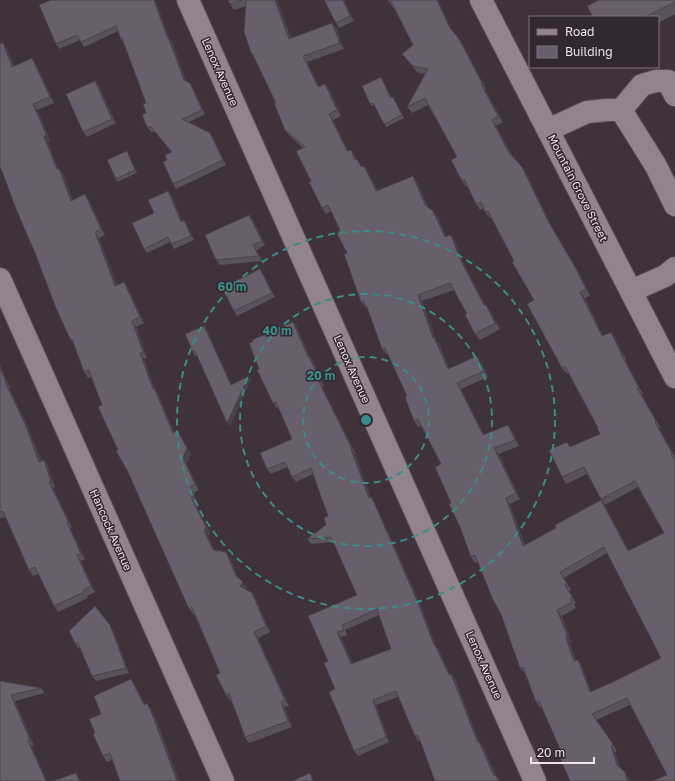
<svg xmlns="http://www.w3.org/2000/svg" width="675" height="781" font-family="'Golos Text',sans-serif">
<rect width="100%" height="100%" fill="#3f323a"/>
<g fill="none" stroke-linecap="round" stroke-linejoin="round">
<defs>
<path id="minor" d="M188,0L535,781
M481,0L675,377
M621,110L642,85L656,81H668L675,95
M548,130L587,112L607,110H621L656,166L675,205
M0,279L223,781
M631,291L665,276L675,268"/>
</defs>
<use href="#minor" stroke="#594e55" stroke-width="24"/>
<use href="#minor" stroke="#92838c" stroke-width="22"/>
</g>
<path fill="#59525d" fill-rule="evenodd" d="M51,0H155L156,2L169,38L172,42L186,81L190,83L193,88L205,114L189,122L210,133L213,138L226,165L176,189L173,184L167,160L171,152L155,132H151L147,127L146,103L123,42L121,39L118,31L84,47L80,40L59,49L56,44Z
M228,0H277L291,38L332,23L337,29L344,49L307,62L319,87L325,84L330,90L341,116L333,120L348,151L351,150L362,167L364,166L368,172L378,191L417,182L428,207L433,211L438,217L446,236L455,241L464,265L485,305H486L490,311L500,329L480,340L475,334L467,314L454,290L422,301L436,340L439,343L449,368L481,362L488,377L461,389L484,435L512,431L519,446L499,454L520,499L510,504L525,545L605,506L629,551L664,533L638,487L605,505L601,499L587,474L566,484L562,477L571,447L600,434L598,428L568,373L567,374L562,368L534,300L491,218H490L485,212L484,208L480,210L476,204L467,186L466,187L462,181L457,157L428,105L412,113L407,107L425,74L417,72L402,54L413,45L394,8H393L388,0L453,32L463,45L486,89L485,90L503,122L496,126L512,155L522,167L526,173L552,227L579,273L590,295L585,298L603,336L615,338L626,359L625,360L643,394L642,395L660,427L659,428L675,456V781L667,775L630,705L596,720L617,751L615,752L620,768L629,778L630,781H570L560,749L542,707L540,708L536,702L525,674L520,668L501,614L478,562L475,563L471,557L451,503L441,464L421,426L418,427L414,421L407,396L388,354L387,355L382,349L369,311L367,308H366L361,302L340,230L331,211L326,214L322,208L311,181L303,148L290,136L285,130L276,103L254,57L251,53L246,6L234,10L230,4ZM607,553L661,658L613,682L591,692L582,666L578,660L576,661L570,644L571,641L562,616L576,608L574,604L576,603L569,591L571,590L564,578Z
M344,0L354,21L339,28L336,23Z
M675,0V14L658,23V17H593Z
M0,41L1,44L7,49L14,66L36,64L54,103L37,110L50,140L48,143L58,169L63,174L73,200H89L105,235L99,238L117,285L124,282L128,288L144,323L136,327L147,358L144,359L154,388L158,394L174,432L177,430L191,454L187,464L199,490L194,493L197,502L195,503L210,533L208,536L214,550L226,552L230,558L238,578L243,582L247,588L245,589L252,593L256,599L270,632L258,638L289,706L285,707L292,727L249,743L245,737L231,700L230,701L226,695L220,673L194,614H193L189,609L118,450L102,405L91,377L88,378L84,372L74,345L70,339L1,169L0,168Z
M383,80L391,97L394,100L404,118L386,127L374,105L372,106L370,104Z
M99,86L116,123L87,137L83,132Z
M128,154L137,173L117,182L116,179Z
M168,191L172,196L182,221L187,225L194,240L174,249L170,242L147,253L144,249L154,213Z
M249,215L253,220L265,245L257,250L262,261L220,265L216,260Z
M260,269L263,274L275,297L237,316L234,311Z
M293,322L297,327L309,356L313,361L324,386L322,387L356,454H355L371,498L375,503L422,608L435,645L439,650L450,675L451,674L455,679L479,742L483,747L496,775L500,781L420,741H418L415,736L398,697L376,705L389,742L358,756L354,751L335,689L328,661L308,616L357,595L333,542L311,544L307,539L326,525L328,516L313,474L296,482L292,477L288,467L271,474L267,469L292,439L278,407L276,408L273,403L259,369L253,342ZM379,615L391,649L352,663L341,637L347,635L345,630Z
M204,326L207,330L231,385L249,376L251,379L230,426L197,355L195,356L193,352Z
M0,365L10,388H9L26,423L28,427L41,461L44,460L48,466L55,487L53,488L72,527L70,528L85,559L81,561L95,592L87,596L88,598L58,612L54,606L38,574L33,576L29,570L5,517L0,518Z
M113,630L129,673L96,681L92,676L80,648H78L75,643Z
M131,679L135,685L145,705L151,709L158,724L179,781H180H120L112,760L107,762L103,756L95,733L101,714Z
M0,681L41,688L45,693L15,701L34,745L32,746L0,781Z"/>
<path fill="#49424c" d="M154,0H155L156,2L169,38L172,42L187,84L184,80L167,37Z
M275,0H277L293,45L289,39Z
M343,0H344L354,21L350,16Z
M437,0H438L454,34L450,28Z
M332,23L337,29L344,49L340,43Z
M459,39L463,45L486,89L482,83Z
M3,43L7,49L17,73L12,67Z
M303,56L307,62L322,93L318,87Z
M32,58L36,64L54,103L50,97Z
M95,81L99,86L116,123L112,119Z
M190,83L193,88L205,114L202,110Z
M325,84L330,90L341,116L337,110Z
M481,84L485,90L503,122L498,116Z
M33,104L37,110L50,140L48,143L61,175L57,169L44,137Z
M329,114L333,120L351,157L347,151Z
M492,120L496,126L513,159L509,153Z
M210,133L213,138L226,165L223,160Z
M351,150L355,156L359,166L355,160Z
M364,166L368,172L381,198L376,191Z
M522,167L526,173L552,227L579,273L590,295L586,289L548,221Z
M59,168L63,174L75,206L71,201Z
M413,176L417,182L430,211L425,205Z
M168,191L172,196L184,226L181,222Z
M85,194L89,200L105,235L101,229Z
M433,211L438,217L449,243L445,237Z
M249,215L253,220L265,245L262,241Z
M184,220L187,225L194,240L191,236Z
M95,232L99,238L119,291L115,286Z
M451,235L455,241L464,265L488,312L484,305L460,259Z
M253,245L257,250L262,261L259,256Z
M260,269L263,274L275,297L272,293Z
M124,282L128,288L144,323L140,317Z
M580,292L585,298L606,342L602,336Z
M418,295L422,301L436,340L439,343L452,375L448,369L433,338Z
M486,305L490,311L500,329L495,323Z
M132,321L136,327L147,358L143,352Z
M293,322L297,327L312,362L308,357Z
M204,326L207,330L233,388L231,385Z
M611,332L615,338L626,359L621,353Z
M140,353L144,359L154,388L158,394L177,438L173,433L153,389Z
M621,354L625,360L643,394L639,388Z
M309,356L313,361L324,386L320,381Z
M477,356L481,362L488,377L484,371Z
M0,365L10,388L6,382L0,368Z
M249,376L251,379L230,426L227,423Z
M5,382L9,388L26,423L28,427L43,468L39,462L24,422Z
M319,382L322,387L356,454L352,449Z
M457,383L461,389L487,441L483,435Z
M637,388L642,395L660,427L656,421Z
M655,422L659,428L675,457L672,453Z
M508,425L512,431L519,446L515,440Z
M177,430L191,454L187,464L199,490L195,484L183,458Z
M494,448L499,454L520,499L516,493Z
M351,449L355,454L373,503L369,498Z
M44,460L48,466L55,487L51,481Z
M49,482L53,488L72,527L68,521Z
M190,487L194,493L197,502L193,496Z
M191,497L195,503L210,533L208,536L217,555L213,550Z
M372,498L375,503L422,608L437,650L434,645Z
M506,498L510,504L527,552L523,546Z
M601,500L605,506L632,557L628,551Z
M67,522L70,528L85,559L81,554Z
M226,552L230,558L240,582L236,576Z
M77,555L81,561L95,592L91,586Z
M243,582L247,588L244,591L240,586Z
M565,585L569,591L576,603L572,597Z
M252,593L256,599L270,632L266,626Z
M557,610L562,616L571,641L570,644L578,668L574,661L566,638Z
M110,625L113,630L129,673L126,668Z
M254,632L258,638L289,706L285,700Z
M337,632L341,637L355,669L351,664Z
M435,645L439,650L452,680L449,675Z
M578,660L582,666L594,698L590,692Z
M451,674L455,679L481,748L478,743Z
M131,679L135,685L147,710L144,705Z
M11,695L15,701L34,745L30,740Z
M373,700L376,705L389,742L386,737Z
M281,702L285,707L292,727L288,721Z
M147,703L151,709L158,724L179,781H177Z
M28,741L32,746L47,781H46Z
M479,742L483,747L498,781L494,776Z
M611,746L615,752L621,771L617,765Z
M625,772L629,778L630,781H627Z
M76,773L80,778L81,781H79Z"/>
<path fill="#685f6c" stroke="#49424c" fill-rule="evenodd" d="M51,0H154L167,37H168L184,80L190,83L202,110L182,119L210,133L223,160L173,184L163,162L167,160L165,155L172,152L151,127H147L142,115L146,113L143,104L146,103L122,38L121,39L116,26L81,42L77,35L56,44L39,5Z
M228,0H242L230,4Z
M246,0H275L289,39L332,23L340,43L303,56L318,87L325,84L337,110L329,114L347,151L351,150L355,160L357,159L361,167L364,166L376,191L413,176L425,205L433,211L445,237L451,235L460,259L484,305H486L495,323L475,334L465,315L467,314L450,283L418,295L433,338L434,337L448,369L477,356L484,371L457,383L483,435L508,425L515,440L494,448L516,493L506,498L523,546L556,528L555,525L601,500L628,551L664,533L635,481L601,499L584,467L562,477L549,450L567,442L570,447L600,434L597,428H598L565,366L562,368L527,304L534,300L512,262L514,261L488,211L485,212L481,202L476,204L464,179L462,181L451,160L457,157L425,98L407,107L428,69L413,66L402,54L413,45L391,1L389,2L388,0H437L450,28L459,39L482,83L481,84L498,116L492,120L509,153L522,167L548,221L575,267L586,289L580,292L602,336L611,332L621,353V354L639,388H637L656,421L655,422L672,453L671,454L675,462V781H652L667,775L627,698L592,714L613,744L611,746L617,765L625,772L627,781H570L557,751L560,749L539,701L536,702L523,667L520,668L501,614L493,600L475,555L471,557L460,527L449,504L451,503L435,467L441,464L418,419L414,421L405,397L407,396L385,348L382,349L367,307H366L364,301L361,302L344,254L347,253L337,234L340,230L328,205L322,208L309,182L311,181L296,151L305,147L285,130L274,103H276L252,53H251L244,32ZM604,547L661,658L613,682L590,692L578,660L574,661L566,638L567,635L557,610L572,602L570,598L572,597L565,585L567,584L560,572Z
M324,0H343L350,16L336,23Z
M599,0H675V2L645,17H593L587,6Z
M3,43L12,67L32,58L50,97L33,104L46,134L44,137L57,169L59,168L71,201L85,194L101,229L95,232L115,286L124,282L140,317L132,321L143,352L140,353L153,389L154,388L173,433L177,430L187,448L183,458L195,484L190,487L193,496L191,497L206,527L204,531L213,550L226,552L236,576L243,582L240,586L252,593L266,626L254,632L285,700L281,702L288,721L245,737L229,693L226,695L216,675L220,673L192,607L189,609L127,470L116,451L118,450L98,407L102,405L89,370L84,372L72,339H70L56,308L35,253L16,209L0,166V44Z
M381,77L390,97H393L402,115L384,124L373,103L370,104L362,86Z
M95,81L112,119L83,132L66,94Z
M127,151L135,170L116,179L107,160Z
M168,191L181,222L184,220L191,236L171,244L168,237L144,249L132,223L154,213L148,200Z
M249,215L262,241L253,245L259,256L216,260L205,235Z
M260,269L272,293L234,311L222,288Z
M293,322L308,357L309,356L320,381L319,382L352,449H351L369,498H372L418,603L434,645H435L449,675L451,674L478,743L479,742L494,776L496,775L498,781H435L418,735L415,736L396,691L373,700L386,737L354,751L329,692L335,689L324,663L328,661L308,616L357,595L331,537L307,539L326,525L324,518L328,516L311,468L292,477L285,462L267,469L260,453L292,439L276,402L273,403L257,370L259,369L249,343L253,342L252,340ZM377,609L391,649L351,664L337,632L344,630L342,625Z
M204,326L231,385L249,376L227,423L195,351L193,352L185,334Z
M0,368L6,382H5L24,422V421L39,462L44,460L51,481L49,482L68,521L67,522L81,554L77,555L91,586L83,590L84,592L54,606L35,567L29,570L3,511L0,512Z
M95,606L110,625L126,668L92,676L78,643H75L69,631Z
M131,679L144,705L147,703L154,719L177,781H120L110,753L103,756L93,734L95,733L89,719L101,714L94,696Z
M0,681L41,688L11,695L30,740L28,741L46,781H0Z
M76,773L79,781H53Z
M310,773L313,781H292Z"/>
<g fill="none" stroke="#3b8c87" stroke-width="2" stroke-dasharray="7 5">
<circle cx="366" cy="420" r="63"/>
<circle cx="366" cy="420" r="126"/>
<circle cx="366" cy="420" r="189"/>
</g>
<g text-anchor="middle" stroke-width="3" stroke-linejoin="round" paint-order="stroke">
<g font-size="11" fill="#ece4e9" stroke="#342830">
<text transform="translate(220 72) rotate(66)" y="4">Lenox Avenue</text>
<text transform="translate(578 188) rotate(63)" y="4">Mountain Grove Street</text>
<text transform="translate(352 369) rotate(66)" y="4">Lenox Avenue</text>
<text transform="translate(111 530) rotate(66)" y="4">Hancock Avenue</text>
<text transform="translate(484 665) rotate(66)" y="4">Lenox Avenue</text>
</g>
</g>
<circle cx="366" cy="420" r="6" fill="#3b8c87" stroke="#342830" stroke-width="2"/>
<g font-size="12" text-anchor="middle" font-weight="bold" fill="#3b8c87" stroke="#342830" stroke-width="3" stroke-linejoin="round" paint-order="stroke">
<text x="232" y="291">60 m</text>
<text x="277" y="335">40 m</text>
<text x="321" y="380">20 m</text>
</g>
<rect x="529" y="16" width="130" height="52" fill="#342830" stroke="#7e737a"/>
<rect x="537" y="29" width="20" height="6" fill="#92838c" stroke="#7e737a"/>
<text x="565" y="36" font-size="12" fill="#ece4e9">Road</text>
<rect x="537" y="46" width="20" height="12" fill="#685f6c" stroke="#7e737a"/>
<text x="565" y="56" font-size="12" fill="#ece4e9">Building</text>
<path d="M531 757v6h63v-6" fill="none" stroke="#ece4e9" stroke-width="2"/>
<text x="537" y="757" font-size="12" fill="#ece4e9" stroke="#342830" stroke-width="3" paint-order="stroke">20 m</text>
</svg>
